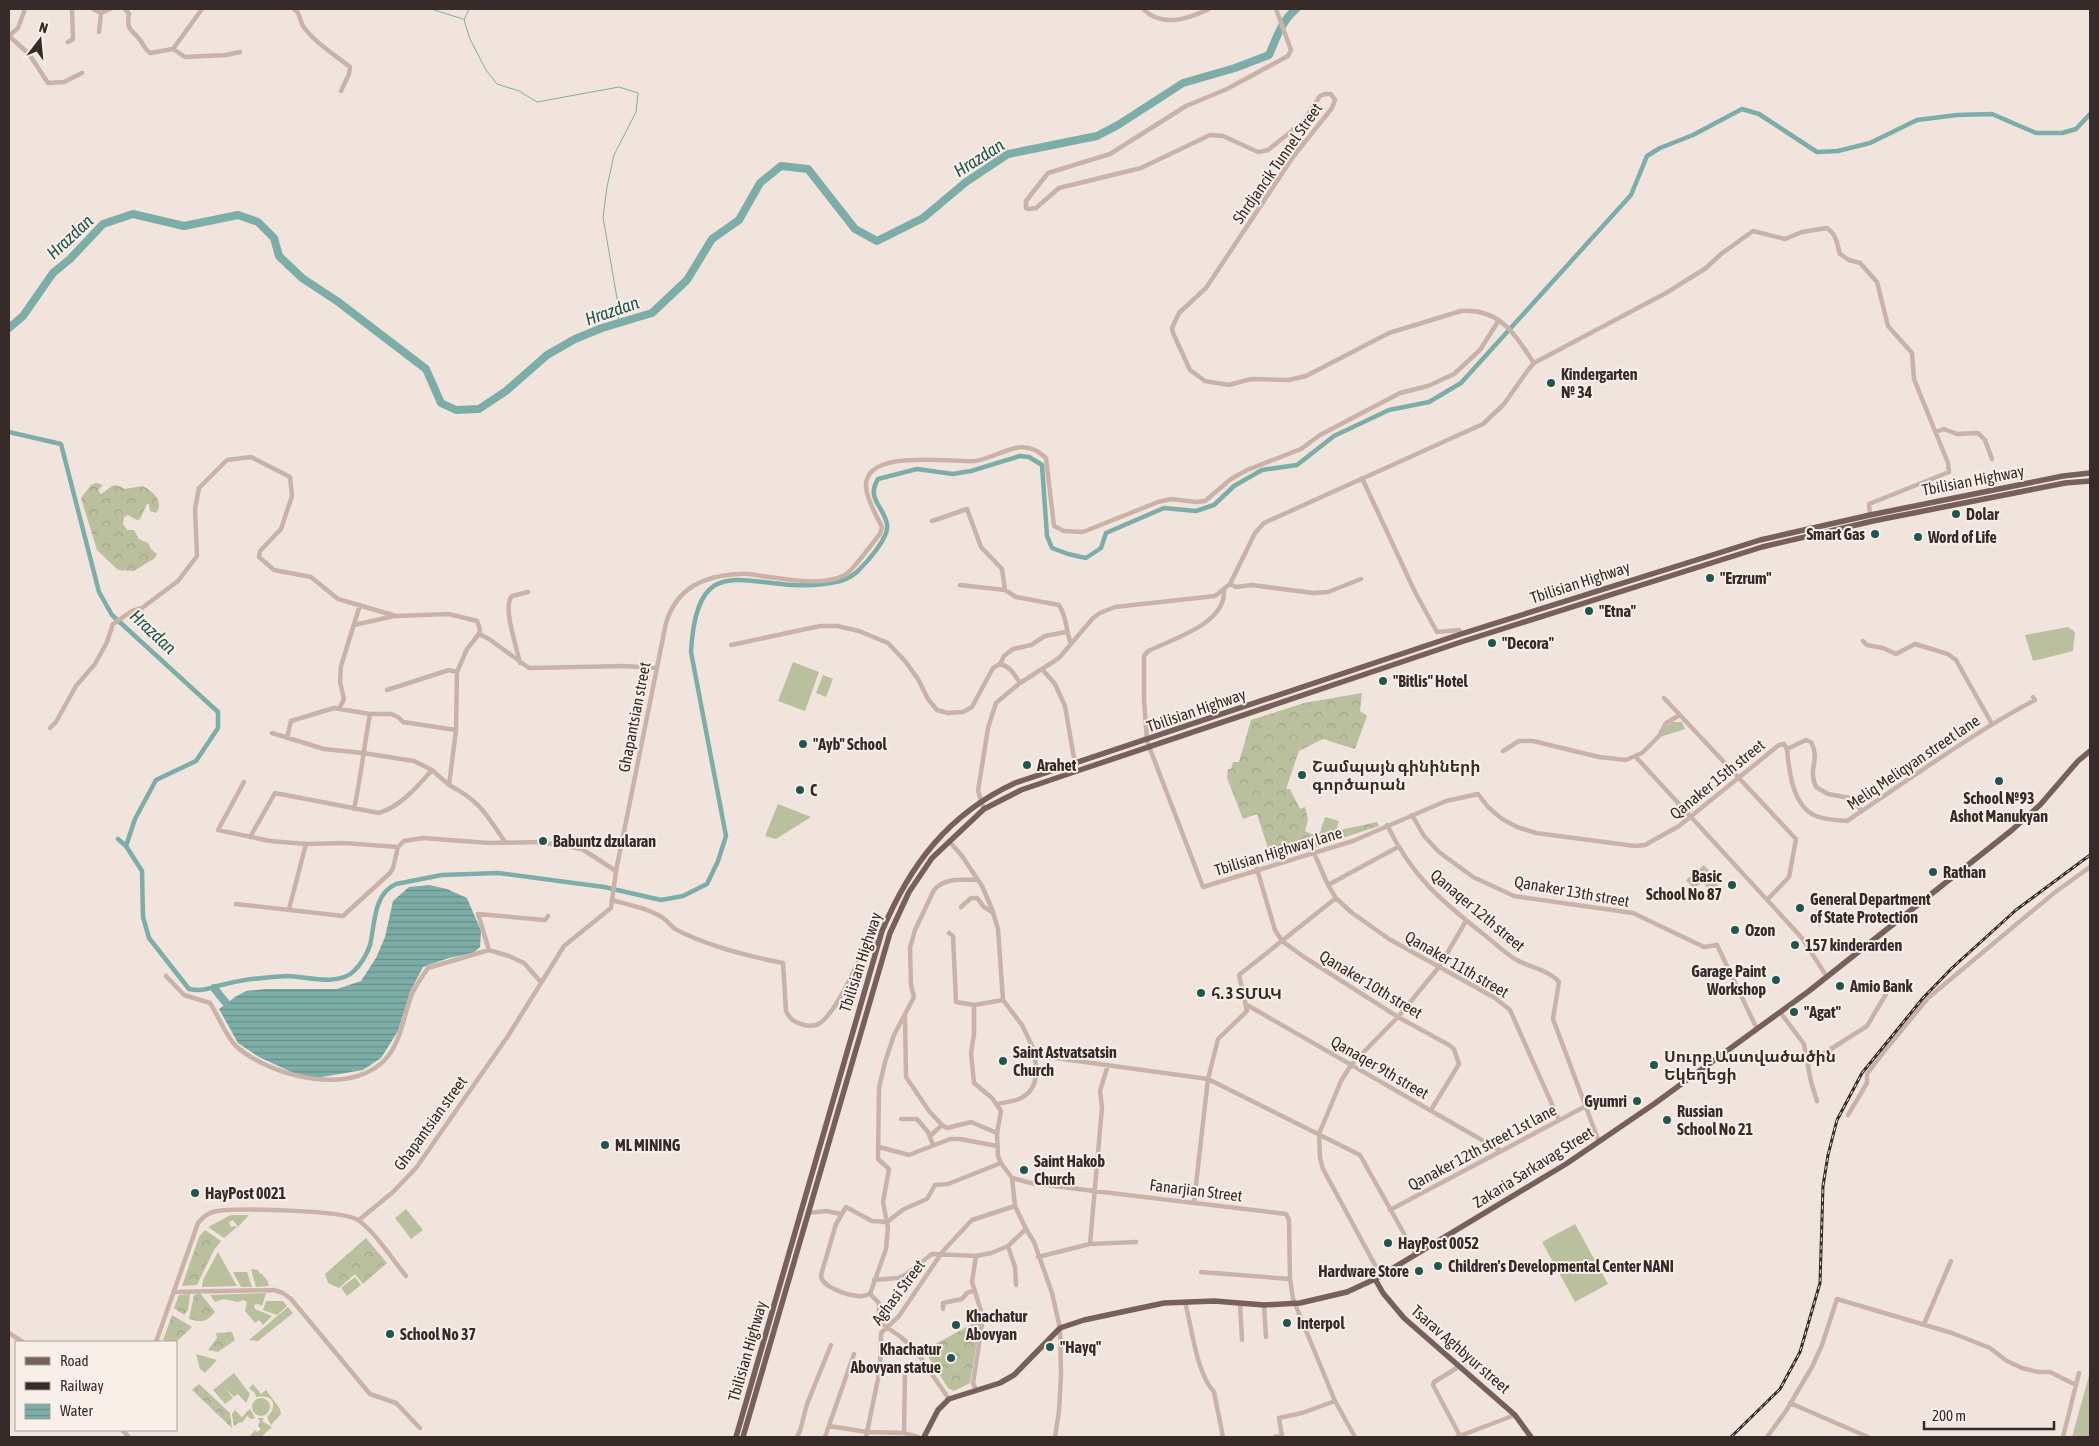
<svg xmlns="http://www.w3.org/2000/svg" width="2099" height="1446" font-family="'Asap Condensed','Noto Sans Armenian',sans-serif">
<defs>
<pattern id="forest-crowns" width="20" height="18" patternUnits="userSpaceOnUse" patternTransform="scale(1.25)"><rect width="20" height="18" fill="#babf9e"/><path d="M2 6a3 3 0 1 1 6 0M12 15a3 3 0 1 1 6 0" fill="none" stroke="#a0a488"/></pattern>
<pattern id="water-rules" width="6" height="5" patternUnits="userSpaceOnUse" patternTransform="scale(1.25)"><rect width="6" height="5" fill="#7dada7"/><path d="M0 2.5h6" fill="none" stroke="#678d88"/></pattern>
</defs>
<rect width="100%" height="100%" fill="#f1e4dd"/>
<path fill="#babf9e" d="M2068,627L2075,632L2073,651L2033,661L2025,635Z
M793,662L819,672L805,711L778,701Z
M823,675L833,679L826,697L816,693Z
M1672,722H1682L1685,729L1660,737L1665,727Z
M778,804L811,817L776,839L765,836Z
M1704,865L1712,874L1694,889L1686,880Z
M1710,877L1723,890L1716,897L1703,883Z
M406,1209L423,1230L411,1239L395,1218Z
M231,1215H249L238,1227L233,1220L229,1222L231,1227L235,1226L237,1227L224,1238L208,1227Z
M1575,1224L1608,1284L1575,1302L1542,1242Z
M218,1252L237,1286L202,1287L203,1280Z
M251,1269L258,1270L260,1274L261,1273L267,1280L269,1286L256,1287Z
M233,1272H247L252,1287H241Z
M355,1277L361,1285L347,1296L341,1288Z
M266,1293L262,1306L258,1304L254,1305L255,1309L272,1316L263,1325L259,1320L255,1323L245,1311L247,1302L243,1300L238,1302L224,1299L215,1302L210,1295Z
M266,1301H283L287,1306L277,1315L263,1310Z
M288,1307L293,1313L258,1341L249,1340Z
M2090,1372V1437H2072Z
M234,1373L250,1394L246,1403L238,1394L234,1397L224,1387L233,1398L225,1404L213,1390Z
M253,1384L261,1394L266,1390L280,1409L281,1414L271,1425L267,1417C279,1406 273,1393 256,1397L255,1393L249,1388Z
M252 1407a9 9 0 1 1 18 0a9 9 0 1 1-18 0Z"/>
<path fill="url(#forest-crowns)" d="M96,483L103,485L98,490L101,494C112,487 112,481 125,489L142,486C152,490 165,502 156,513L150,511L149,504H147L140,519L137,520L128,515L124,517L123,524L127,530H134L139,539L148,543L151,549L157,554L155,558L134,571L118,570L97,550L81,498L91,485Z
M1362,693L1360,711L1367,716L1355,749L1323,739L1299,751L1286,789H1290L1300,809L1305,807L1308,819L1305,831L1314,835L1320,833L1325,817L1339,821L1336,831L1377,822L1379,826L1272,861L1257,814L1243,819L1227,778L1228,769H1231L1233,762H1239L1251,720L1304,703Z
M205,1230L221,1241L214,1250L197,1285L182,1286L199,1237Z
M366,1238L387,1263L363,1284L355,1274L339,1288L328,1283L325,1274Z
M200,1293L215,1312C206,1322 202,1323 189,1319L194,1295Z
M190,1294L188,1310L184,1315L174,1308L179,1295Z
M976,1310L980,1324L970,1383L954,1391L948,1388L924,1350L976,1322L971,1311Z
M172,1315L192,1327L176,1342L163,1340Z
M232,1332L235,1340L218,1352L208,1350L217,1338L216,1333Z
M196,1354L217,1360L205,1373L200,1369Z
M199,1384L230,1413L232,1428L192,1390Z
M250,1409L255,1418L251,1419L247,1416L242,1423L240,1422L234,1426L232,1414L235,1410L242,1417Z
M258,1418H264L262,1421L272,1427L261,1437H251L250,1436L255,1430L257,1432L261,1429L258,1426L260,1422Z"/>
<path fill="url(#water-rules)" d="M429,885L447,889L467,898L481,931L480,947L473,953L449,958L423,967L410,992L398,1031L381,1058L363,1070L322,1077H302L259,1057L238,1043L219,1009L235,997L246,991L266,989H337L361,981L376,958L385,937L393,901L409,887Z"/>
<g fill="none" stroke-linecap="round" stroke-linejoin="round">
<path stroke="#7dada7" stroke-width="1" d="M431,9L463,19
M469,9L464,20L470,39L486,70L497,84L519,91L537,102L619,87L638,93L636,112L614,155L607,187L603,217L618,304L619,323"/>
<path stroke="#7dada7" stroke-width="4.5" d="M9,432L61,444L99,592L112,615L218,712V728L196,761L156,780L135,819L126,846
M118,839L126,846L142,871L143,917L149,938L189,989C206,992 210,987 226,984C246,979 267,977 287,976C306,976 338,987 354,971C361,964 367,954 370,945C375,925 373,894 396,884L442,875L498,873L604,887L661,900L683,896L707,884L718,861L726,836L691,652C697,541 752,594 823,584C837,582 847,581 858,571C867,562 890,537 887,524C883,505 866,499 878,479L917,469L953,474L971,471L1020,456L1029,457L1042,465L1047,536L1052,548L1068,554L1086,558L1101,548L1106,533L1164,508L1196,511L1214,505L1234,486L1262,470L1297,465L1334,436L1389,410L1429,402L1461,383L1631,195L1647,156L1660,148L1693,135L1742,109L1759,114L1817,152L1838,151L1870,143L1917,120L1957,115L1992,114L2036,133H2062L2076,129L2090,114"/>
<path stroke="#7dada7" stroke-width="8" d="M9,328L23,316L53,273L70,259L103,224L133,214L184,226L238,215L258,222L274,238L279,256L302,278L337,301L426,369L441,403L456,410L479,409L506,391L547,355L575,339L602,328L652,313L687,280L712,239L739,220L760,183L781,166L808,169L855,229L877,241L923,218L966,182L1008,154L1097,136L1118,125L1183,83L1235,68L1269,55C1276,39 1282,20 1296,9
M214,988L226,1003"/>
<path stroke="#c9b3a9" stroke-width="4.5" d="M93,9L101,13
M125,9L129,14C126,31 132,29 140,40C144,45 144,49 150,53L173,49L202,9
M294,9C301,13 299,20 303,26C314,42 335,55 350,67L349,74L341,91
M1143,9C1162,28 1188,19 1209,9
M1276,9L1291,50L1288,56L1227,89L1186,106L1110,154L1048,173L1026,201V208L1029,209L1036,208L1059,188L1141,168L1210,135L1223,136L1258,152L1268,150L1303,122L1320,96L1325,94H1331L1335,100L1332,108L1293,157L1206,288L1179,313L1172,328L1173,333L1190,370L1205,381L1229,385L1251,379L1289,380L1306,376L1389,333L1461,311C1500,308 1515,335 1534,363
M99,32L101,13L110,9
M9,36L29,54L48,83L64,82L82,73
M9,36L18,28L25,9
M68,42L73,39L72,9
M173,49L185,57L226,55L240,52
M1936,432L1944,429L1957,434L1978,433L1985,440L1992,459
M1362,478L1415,592L1437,632L1459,630L1461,634
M932,521L967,509L981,547L1002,569L1005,590L1016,597L1059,605C1068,620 1065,628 1071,644
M1230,584L1236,587L1252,585L1313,593L1328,592L1361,579
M960,585L1005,590
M1224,591C1225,624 1173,639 1148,651L1144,656V699L1147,741L1203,887L1353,841L1446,801L1478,794L1488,807L1502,819L1517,827L1536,833L1635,846L1645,845L1679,826L1779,745L1784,744L1787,749C1789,770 1792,802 1812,814C1821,820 1837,820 1847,821C1909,780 1969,735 2035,700L2033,697
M354,625L394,616
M1863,641L1867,645L1883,648L1896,654L1915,644L1948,654L1956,660L1992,724
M731,645L820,626H837L859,631L888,643L905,661L918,679L928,699L937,710L948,713L963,712L972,707L993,668L1000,664C1011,667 1014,674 1020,683
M520,663C517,648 502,606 512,596L528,592
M1000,664L1004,656L1013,649L1031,645L1045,636L1066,632
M1042,669L1055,684L1065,706L1075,764
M387,690L449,670L457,672
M1664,698L1796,839L1789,877L1767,900
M339,709L344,699L340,682L341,666L360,605
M50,728L56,722L76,686L95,664L107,642L113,624L132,611L142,608L178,581L197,556L195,509L199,488L227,460L251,457L290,477L292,496L281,529L260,551L259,557L274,570L311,577L338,599L396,616L449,614L477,621L480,629L479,634
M272,733L324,749L363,753L414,761L432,770L449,785
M287,738L291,721L334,708L370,714H391L398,717L403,722L456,730
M1787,749L1806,740L1811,742C1821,761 1807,768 1816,787L1828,794L1850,798L1862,811
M1503,751L1519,741H1533L1599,757L1626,760L1642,753L1659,736L1666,723L1680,715
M1635,756L1802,938L1827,977
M244,782L218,830L270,841L306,844L344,843L398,847
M354,809C361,777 364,746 370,714
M984,809L978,791L988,728L996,703L1020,683L1059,658L1093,618L1100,613L1115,607L1215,596L1230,584L1255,533L1264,523L1483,424L1504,404L1528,370L1534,363L1666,293L1706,268L1721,254L1753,231L1785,239L1802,232L1827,228C1837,235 1837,244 1840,254L1849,260L1860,263L1877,282L1888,326L1912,353L1914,379L1948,463L1949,472L1869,504L1870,515
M1412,815L1424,836L1439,852L1473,877L1514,896L1633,913L1704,947L1717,945L1757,1029
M1387,825C1412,876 1439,899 1482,933C1493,941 1503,952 1515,959C1528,967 1549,970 1559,982L1553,1019L1599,1142
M250,837L275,793L379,813C401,806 417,787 432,770
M949,841L962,856L982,886L992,909L998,929L1003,1000L1022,1025L1033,1048L1048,1057L1208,1079L1360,1155L1416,1255
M505,842C486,814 480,801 449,785L456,730L457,672L467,649L479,634L489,639L529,668L624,666L656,668
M1314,853L1328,885L1336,898L1351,912L1389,939L1495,998L1510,1010L1559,1120
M1257,869L1275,930L1282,941L1304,957L1398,1017L1449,1045L1454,1049L1459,1064L1431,1110
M1328,885L1398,847
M612,900C629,905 648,908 663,918C668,921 671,927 677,930C710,947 747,956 783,963L786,1011C790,1020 796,1023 804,1025C808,1026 812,1026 816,1025C833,1020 856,966 864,949L871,943L878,941
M236,904L343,916L390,873L393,868L398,847L404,841L423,838L489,843L540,842L582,849L616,871
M961,907L971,898H977L984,907L992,912
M289,909L306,844
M949,933L953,936L956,1002L974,1005L1003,1000
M489,950L478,914L545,920L548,916
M166,976L184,995L210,1003C218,1015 226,1037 236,1046C270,1077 356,1099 389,1055C402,1037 404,1014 412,994C416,985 423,976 428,968L489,950L509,956L524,963L540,981
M974,1005V1034L971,1053L974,1083L992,1098L1001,1111L997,1133L998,1156L1001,1163L1012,1178L1015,1206L1026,1229L1034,1242L1052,1293L1060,1328L1061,1374L1059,1411L1055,1437
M1247,1005L1501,1151
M1780,1012L1804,1044L1811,1082L1817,1101
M905,1016L906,1077L929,1111L942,1125L947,1128L971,1122L997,1133
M1809,1063L1867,1026L1889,989
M997,1104C1004,1102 1014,1102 1021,1098C1041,1088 1037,1066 1033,1048
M1848,1115L1867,1083V1074L1886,1049L1928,998L2054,893L2090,867
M901,1119H917L928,1132L933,1145
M930,1136L942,1125
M879,1147L909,1155L950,1139H960L997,1146
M1012,1178L1031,1183L1094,1191L1286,1214L1289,1220L1290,1279L1293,1299L1335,1401L1355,1437
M1194,1202L1208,1079L1218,1039L1247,1011L1239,975L1336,898
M1390,1210L1586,1106
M808,1213L826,1211L841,1214
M359,1220L393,1192L416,1168L508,1036L564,946L611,908L616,871L666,623C677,587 704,576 739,574C747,573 755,575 762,576C787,579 822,587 845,575C854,570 872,543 880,534L882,527C876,515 867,500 866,487C864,447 953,463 975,461C1002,457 1021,434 1046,458L1054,526L1064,531L1083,532L1158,502L1171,499L1196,502L1205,501L1231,479L1247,470L1301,449L1320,435L1400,393L1428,386L1454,374L1480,350L1499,320
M887,1222L904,1209L927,1199L935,1185L948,1184L1001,1163
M1090,1244L1102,1107L1100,1091L1108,1065
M1008,1246L1015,1267L1016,1285
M976,1256L972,1282L981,1311L982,1325L973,1383L976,1390
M1038,1257L1090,1244L1136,1242
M1201,1272L1290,1279
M1381,1276L1323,1169L1320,1158L1319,1134L1341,1081L1351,1065L1398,1017L1439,967L1466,921
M874,1280L898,1278L905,1275L932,1254L976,1256L991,1253L1008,1246L1026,1229
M174,1292L274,1290L283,1293L291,1299L370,1394L396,1403L420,1428
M870,1294L886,1249L888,1228L883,1202L889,1169L878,1159L879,1088L885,1062L894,1035L914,997L911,985L910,948L915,930L934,890C945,877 962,880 978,880
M870,1294C866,1295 862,1297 858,1296C847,1295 821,1287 821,1275L836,1224L846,1207L872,1221L887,1222
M870,1294L879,1303V1318L882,1324L901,1337L916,1351L949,1399
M1185,1302C1192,1328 1196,1372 1214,1392L1223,1437
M1240,1303L1242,1340
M1264,1305L1266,1337
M943,1309V1303L962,1299L967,1293L974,1290
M1924,1324L1951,1261
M9,1333L23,1342
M156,1342L198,1223C203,1217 209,1212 217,1211C237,1208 344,1210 358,1220C376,1233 392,1259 406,1276
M1460,1366L1434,1382L1433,1385L1460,1436
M1790,1403L1868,1437
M829,1426L867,1432L904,1433L918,1437
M122,1430L129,1437
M904,1433L905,1370
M797,1437L800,1431L807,1404L831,1345
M825,1437L854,1354
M866,1437L880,1369L881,1333L899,1316L943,1251L972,1220L1015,1206
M1275,1437L1282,1436L1279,1418L1302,1413L1335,1401
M1457,1437L1515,1415
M1767,1437L1786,1411L1812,1367L1822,1345L1837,1299L1952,1333L1990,1348L2007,1361L2022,1368L2038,1372H2050L2076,1385
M2063,1437L2079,1373"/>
<path stroke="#77605b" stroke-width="5.5" d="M1375,1279L1383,1293L1404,1318L1515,1415L1531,1437
M736,1437L882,931C910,865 948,814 1015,783L1461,634L1760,540L1870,515L2063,476L2090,473
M743,1437L890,933L909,892L932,858L984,809L1021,790L1074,772L1464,641L1762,547L1873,521L2065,483L2090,481
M924,1437L938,1410L949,1399L1000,1383L1014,1375L1060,1328L1084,1320L1164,1303L1214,1301L1264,1305L1300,1303L1347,1292L1375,1279L1566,1164L1654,1104L1809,991L2012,830L2040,805L2078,761L2090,751"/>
<defs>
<path id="rail" d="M1731,1437L1780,1389L1800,1352L1820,1283L1823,1186L1828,1155L1837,1120L1862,1073L1923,998L1952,968L2016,910L2090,855"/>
</defs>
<use href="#rail" stroke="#362b29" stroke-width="3"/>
<use href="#rail" stroke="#f9efe9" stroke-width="1" stroke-dasharray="4" stroke-linecap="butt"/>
</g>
<g fill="#205650" stroke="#f9efe9" stroke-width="2">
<circle cx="1551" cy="383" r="5"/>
<circle cx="1956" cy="514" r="5"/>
<circle cx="1875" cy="534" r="5"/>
<circle cx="1918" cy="537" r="5"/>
<circle cx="1710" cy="578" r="5"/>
<circle cx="1589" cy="611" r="5"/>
<circle cx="1492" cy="643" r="5"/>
<circle cx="1383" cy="681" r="5"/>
<circle cx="803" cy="744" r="5"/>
<circle cx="1027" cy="765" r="5"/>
<circle cx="1302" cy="775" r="5"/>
<circle cx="1999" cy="781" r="5"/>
<circle cx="800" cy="790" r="5"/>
<circle cx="543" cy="841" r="5"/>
<circle cx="1933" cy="872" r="5"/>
<circle cx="1732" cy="885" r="5"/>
<circle cx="1800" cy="908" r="5"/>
<circle cx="1735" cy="930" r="5"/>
<circle cx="1795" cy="945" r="5"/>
<circle cx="1776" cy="980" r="5"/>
<circle cx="1840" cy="986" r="5"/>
<circle cx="1201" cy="993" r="5"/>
<circle cx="1794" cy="1012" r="5"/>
<circle cx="1003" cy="1061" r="5"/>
<circle cx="1654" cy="1065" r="5"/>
<circle cx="1637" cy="1101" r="5"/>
<circle cx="1667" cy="1120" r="5"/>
<circle cx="605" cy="1145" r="5"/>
<circle cx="1024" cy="1170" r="5"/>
<circle cx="195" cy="1193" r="5"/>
<circle cx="1388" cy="1243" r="5"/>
<circle cx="1438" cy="1266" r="5"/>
<circle cx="1419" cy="1271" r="5"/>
<circle cx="1287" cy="1323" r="5"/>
<circle cx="956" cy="1325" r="5"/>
<circle cx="390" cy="1334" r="5"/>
<circle cx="1050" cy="1347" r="5"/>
<circle cx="951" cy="1358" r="5"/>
</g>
<g text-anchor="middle" stroke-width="4" stroke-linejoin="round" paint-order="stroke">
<g font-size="16" fill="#362b29" stroke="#f9efe9">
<text transform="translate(1277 163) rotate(-55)" y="6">Shrdjancik Tunnel Street</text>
<text transform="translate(1973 480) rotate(-11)" y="6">Tbilisian Highway</text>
<text transform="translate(1580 582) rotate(-18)" y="6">Tbilisian Highway</text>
<text transform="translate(1196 710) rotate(-19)" y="6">Tbilisian Highway</text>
<text transform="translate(634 717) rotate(-79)" y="6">Ghapantsian street</text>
<text transform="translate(1913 762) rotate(-34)" y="6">Meliq Meliqyan street lane</text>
<text transform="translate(1717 779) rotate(-39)" y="6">Qanaker 15th street</text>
<text transform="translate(1278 851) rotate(-17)" y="6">Tbilisian Highway lane</text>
<text transform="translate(1572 891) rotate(10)" y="6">Qanaker 13th street</text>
<text transform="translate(1478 910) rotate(40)" y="6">Qanaqer 12th street</text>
<text transform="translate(860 962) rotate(-72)" y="6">Tbilisian Highway</text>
<text transform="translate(1457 964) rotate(30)" y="6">Qanaker 11th street</text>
<text transform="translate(1371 984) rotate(31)" y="6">Qanaker 10th street</text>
<text transform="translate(1380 1067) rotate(30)" y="6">Qanaqer 9th street</text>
<text transform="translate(430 1123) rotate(-54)" y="6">Ghapantsian street</text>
<text transform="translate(1482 1147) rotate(-28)" y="6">Qanaker 12th street 1st lane</text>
<text transform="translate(1533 1167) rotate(-32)" y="6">Zakaria Sarkavag Street</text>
<text transform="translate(1196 1190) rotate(7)" y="6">Fanarjian Street</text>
<text transform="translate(898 1292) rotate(-53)" y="6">Aghasi Street</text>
<text transform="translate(1461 1349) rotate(41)" y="6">Tsarav Aghbyur street</text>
<text transform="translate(747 1351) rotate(-74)" y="6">Tbilisian Highway</text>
</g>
<g font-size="16" font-weight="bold" fill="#362b29" stroke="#f9efe9" text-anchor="start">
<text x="1561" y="380">Kindergarten<tspan x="1561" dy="18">№ 34</tspan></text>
<text x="1966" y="520">Dolar</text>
<text x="1865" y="540" text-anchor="end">Smart Gas</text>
<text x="1928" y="543">Word of Life</text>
<text x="1720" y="584">"Erzrum"</text>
<text x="1599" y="617">"Etna"</text>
<text x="1502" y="649">"Decora"</text>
<text x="1393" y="687">"Bitlis" Hotel</text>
<text x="813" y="750">"Ayb" School</text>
<text x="1037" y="771">Arahet</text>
<text x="1312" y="772">Շամպայն գինիների<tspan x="1312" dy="18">գործարան</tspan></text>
<text x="810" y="796">C</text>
<text x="1999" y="804" text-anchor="middle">School №93<tspan x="1999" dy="18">Ashot Manukyan</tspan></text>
<text x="553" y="847">Babuntz dzularan</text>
<text x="1943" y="878">Rathan</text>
<text x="1722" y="882" text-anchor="end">Basic<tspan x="1722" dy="18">School No 87</tspan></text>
<text x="1810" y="905">General Department<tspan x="1810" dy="18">of State Protection</tspan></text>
<text x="1745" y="936">Ozon</text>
<text x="1805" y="951">157 kinderarden</text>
<text x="1766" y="977" text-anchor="end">Garage Paint<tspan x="1766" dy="18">Workshop</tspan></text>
<text x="1850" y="992">Amio Bank</text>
<text x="1211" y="999">հ. 3 ՏՄԱԿ</text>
<text x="1804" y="1018">"Agat"</text>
<text x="1013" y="1058">Saint Astvatsatsin<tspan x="1013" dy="18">Church</tspan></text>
<text x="1664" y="1062">Սուրբ Աստվածածին<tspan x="1664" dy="18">Եկեղեցի</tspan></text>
<text x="1627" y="1107" text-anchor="end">Gyumri</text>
<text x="1677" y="1117">Russian<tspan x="1677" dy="18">School No 21</tspan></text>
<text x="615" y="1151">ML MINING</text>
<text x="1034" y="1167">Saint Hakob<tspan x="1034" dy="18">Church</tspan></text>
<text x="205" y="1199">HayPost 0021</text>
<text x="1398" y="1249">HayPost 0052</text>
<text x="1448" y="1272">Children's Developmental Center NANI</text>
<text x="1409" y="1277" text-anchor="end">Hardware Store</text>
<text x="966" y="1322">Khachatur<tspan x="966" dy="18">Abovyan</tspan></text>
<text x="1297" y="1329">Interpol</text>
<text x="400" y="1340">School No 37</text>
<text x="1060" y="1353">"Hayq"</text>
<text x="941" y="1355" text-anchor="end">Khachatur<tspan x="941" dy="18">Abovyan statue</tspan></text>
</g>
<g font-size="18" font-style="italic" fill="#205650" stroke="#f9efe9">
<text transform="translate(979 158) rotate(-32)" y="6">Hrazdan</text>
<text transform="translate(70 237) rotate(-43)" y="6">Hrazdan</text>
<text transform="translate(612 311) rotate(-19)" y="6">Hrazdan</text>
<text transform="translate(153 632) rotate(43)" y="6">Hrazdan</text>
</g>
</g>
<rect width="2099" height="1446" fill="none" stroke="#362b29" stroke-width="20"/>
<rect x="15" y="1341" width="162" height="90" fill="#f9efe9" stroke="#aba19c"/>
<rect x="25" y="1357" width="25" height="8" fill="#77605b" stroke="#aba19c"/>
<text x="60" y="1366" font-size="15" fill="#362b29">Road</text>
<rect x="25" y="1382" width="25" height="8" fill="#362b29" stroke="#aba19c"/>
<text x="60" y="1391" font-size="15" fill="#362b29">Railway</text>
<rect x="25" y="1404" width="25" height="15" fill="url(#water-rules)" stroke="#aba19c"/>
<text x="60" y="1416" font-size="15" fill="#362b29">Water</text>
<g transform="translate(40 40) rotate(16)" stroke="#f9efe9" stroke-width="4" paint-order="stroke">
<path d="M0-4L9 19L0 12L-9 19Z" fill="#362b29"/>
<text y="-8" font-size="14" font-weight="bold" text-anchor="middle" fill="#362b29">N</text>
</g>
<path d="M1924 1421v8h130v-8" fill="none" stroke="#362b29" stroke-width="2.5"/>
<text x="1932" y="1421" font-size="15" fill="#362b29" stroke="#f9efe9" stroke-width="4" paint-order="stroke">200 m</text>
</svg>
